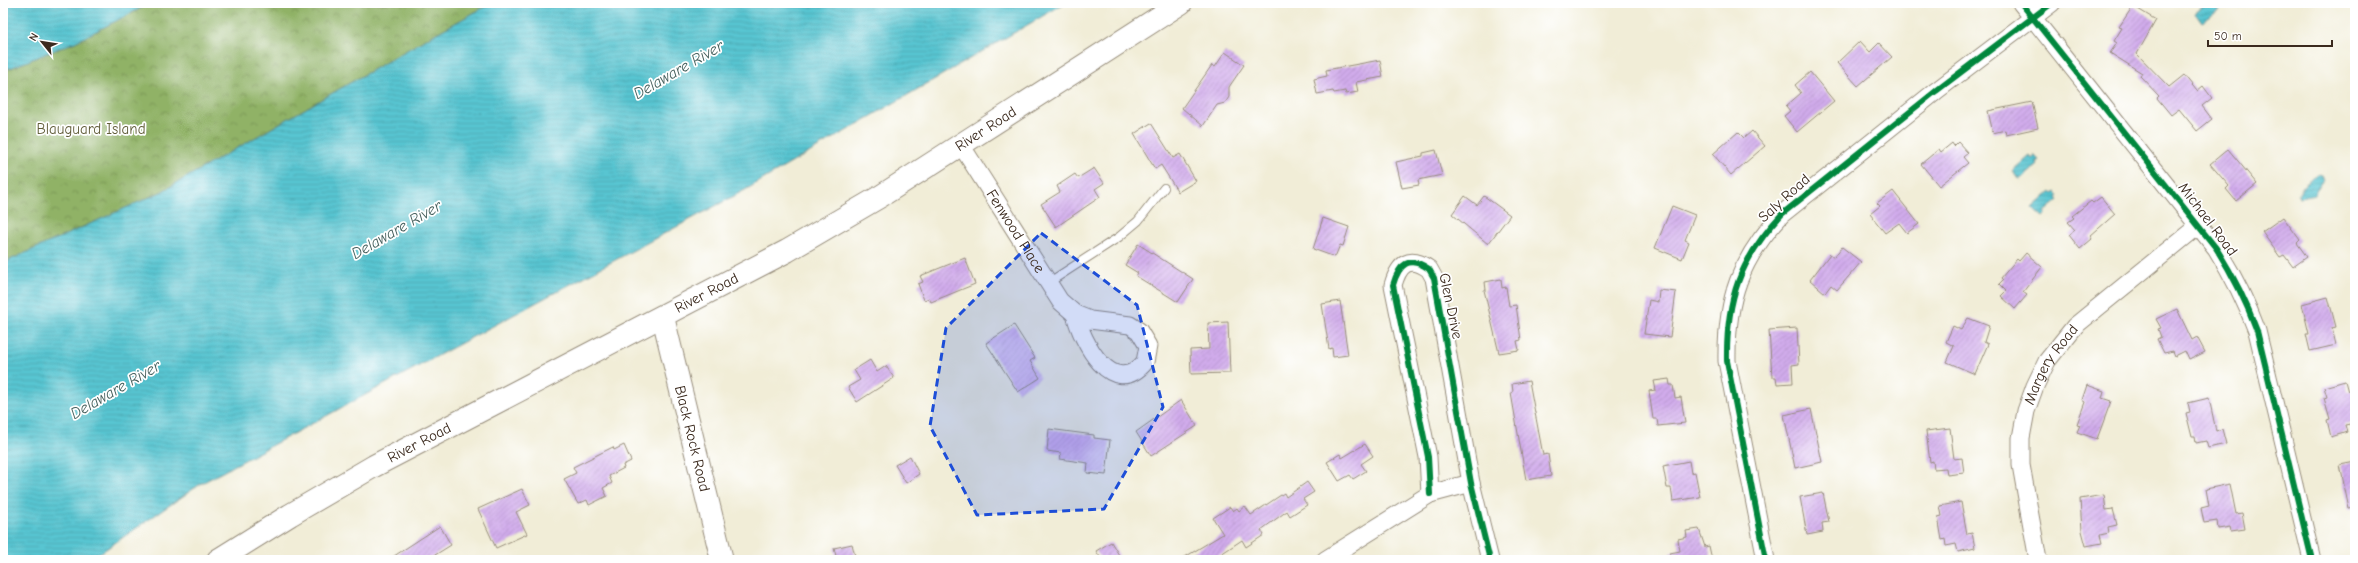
<svg xmlns="http://www.w3.org/2000/svg" width="2358" height="563" font-family="'Comic Neue',sans-serif">
<defs>
<pattern id="forest-crowns" width="20" height="18" patternUnits="userSpaceOnUse"><rect width="20" height="18" fill="#90b266"/><path d="M2 6a3 3 0 1 1 6 0M12 15a3 3 0 1 1 6 0" fill="none" stroke="#779153"/></pattern>
<pattern id="water-rules" width="6" height="5" patternUnits="userSpaceOnUse"><rect width="6" height="5" fill="#59c5d1"/><path d="M0 2.5h6" fill="none" stroke="#4ea9b3"/></pattern>
<pattern id="building-hatch" width="6" height="6" patternUnits="userSpaceOnUse"><rect width="6" height="6" fill="#d1acec"/><path d="M-1 1l2-2M0 6l6-6M5 7l2-2" fill="none" stroke="#ab8cbf"/></pattern>
</defs>
<rect width="100%" height="100%" fill="#fff"/>
<filter id="ink" filterUnits="userSpaceOnUse"><feTurbulence type="fractalNoise" baseFrequency=".025" numOctaves="2"/><feDisplacementMap in="SourceGraphic" scale="8" xChannelSelector="R" yChannelSelector="G"/><feConvolveMatrix kernelMatrix="1 2 1 2 8 2 1 2 1" color-interpolation-filters="sRGB"/></filter>
<filter id="wash" filterUnits="userSpaceOnUse"><feTurbulence type="fractalNoise" baseFrequency=".012" numOctaves="4" result="noise"/><feDisplacementMap in="SourceGraphic" scale="16" xChannelSelector="R" yChannelSelector="G"/><feGaussianBlur stdDeviation="0.9" result="paint"/><feColorMatrix in="noise" values="0 0 0 0 0 0 0 0 0 0 0 0 0 0 0 0 0 1.4 0 .05"/><feComposite in="paint" operator="in"/></filter>
<g filter="url(#wash)">
<rect width="100%" height="100%" fill="#f1edd7"/>
<path fill="url(#forest-crowns)" stroke="#666e42" d="M151,3H492L433,35L161,192L3,263V71L75,42Z"/>
<path fill="url(#water-rules)" stroke="#4a7878" d="M3,3H151L75,42L3,71Z
M492,3H1065L745,190L202,483L90,560H3V263L161,192L433,35Z
M2208,3H2221L2219,6L2221,9L2202,22L2195,12Z
M2030,156L2032,159L2035,156L2039,160L2036,162L2038,165L2020,180L2013,171Z
M2318,174L2322,175L2324,180L2316,190L2315,195L2299,198L2298,195L2303,185Z
M2051,192L2053,194L2056,192L2059,196L2057,198L2059,200L2045,212L2046,214L2043,217L2033,208Z"/>
<g id="blocks">
<path fill="url(#building-hatch)" d="M2133,6L2156,20L2137,54L2169,87L2184,75L2197,91L2203,86L2212,98L2202,106L2212,119L2197,131L2179,109L2171,115L2157,98L2159,96L2140,76L2142,73L2110,53L2117,43L2114,41L2122,28L2119,27Z
M1860,41L1870,52L1879,43L1892,57L1858,86L1837,63Z
M1225,52L1244,65L1229,87V97L1225,103L1217,105L1203,126L1182,108L1212,65L1215,67Z
M1380,60L1383,77L1356,82L1358,92L1346,94L1345,91L1334,93L1333,91L1317,94L1314,79L1327,76L1326,70Z
M1810,72L1834,101L1797,132L1784,116L1790,111L1786,106L1801,93L1795,85Z
M2032,102L2038,128L2006,135L2005,130L1993,133L1988,111Z
M1151,123L1173,158L1180,154L1196,181L1178,192L1161,165L1155,169L1134,134Z
M1752,131L1765,146L1731,175L1713,154L1738,132L1744,138Z
M1958,142L1968,153L1963,157L1968,163L1939,186L1921,164L1939,149L1941,152L1952,143L1954,146Z
M2228,149L2257,184L2236,201L2226,189L2229,186L2210,164Z
M1436,150L1442,175L1418,180L1419,185L1402,188L1396,162L1423,156V153Z
M1094,168L1104,183L1095,189L1100,197L1056,227L1041,204L1060,192L1057,186L1075,174L1078,178Z
M1893,191L1919,224L1907,233L1899,223L1885,233L1870,214L1880,206L1877,203Z
M1465,196L1477,205L1484,196L1510,215L1488,244L1452,214Z
M2101,197L2115,214L2090,236L2092,239L2080,249L2069,235L2075,230L2068,222L2074,218L2072,216L2091,201L2093,203Z
M1672,206L1695,215L1685,240L1689,242L1682,259L1655,248Z
M2283,217L2300,240L2297,243L2307,257L2293,267L2284,255L2280,257L2262,232Z
M1323,218L1349,227L1343,246L1340,245L1335,257L1313,249Z
M1138,244L1193,279L1178,302L1136,276L1138,273L1125,265Z
M1842,247L1861,262L1837,290L1831,285L1825,293L1810,280L1830,254L1834,257Z
M2026,253L2042,267L2023,292L2027,295L2015,309L2001,296L2006,291L1999,284L2003,280L2001,278L2017,259L2019,261Z
M965,258L975,284L931,302L929,298L924,300L918,284L923,282L920,276Z
M1501,279L1502,288L1506,287L1509,306L1516,305L1521,340L1517,341L1519,350L1499,353L1484,290H1486L1485,282Z
M1659,290L1676,292L1670,337L1644,334L1649,300L1658,302Z
M2328,297L2336,327L2332,328L2336,345L2310,351L2306,334H2309L2302,304Z
M1340,301L1348,355L1333,357L1332,348L1329,349L1322,304Z
M2177,309L2192,340L2197,337L2205,352L2189,360L2185,351L2175,356L2173,351L2164,353L2157,339L2161,337L2158,329L2161,328L2156,319Z
M1968,318L1989,326L1984,342L1988,344L1975,374L1947,362L1954,346L1946,342L1953,326L1961,330Z
M1228,322L1230,373L1191,374L1190,350L1209,349L1208,323Z
M1014,325L1035,358L1030,361L1040,378L1018,392L986,343Z
M1797,328L1799,364L1792,365L1793,383L1777,384L1776,377H1772L1769,330Z
M870,360L877,372L886,366L894,378L857,402L848,387L860,380L854,370Z
M1669,379L1670,385H1673L1675,398L1681,397L1685,423L1658,426L1657,419H1653L1649,391L1656,390L1654,381Z
M1529,381L1543,455L1548,454L1551,476L1526,480L1511,393L1513,392L1512,384Z
M2345,381L2348,392L2355,391V423L2345,425L2347,432L2331,437L2327,420L2330,419L2324,398L2327,397L2324,387Z
M2087,385L2104,391L2102,398L2111,401L2097,439L2077,432L2080,425L2077,424L2085,402L2082,400Z
M2209,398L2216,431L2222,429L2226,444L2208,448L2206,441L2196,443L2195,437H2192L2186,413L2190,412L2188,403Z
M1181,400L1197,426L1151,456L1136,432Z
M1811,409L1822,462L1795,468L1784,415Z
M1950,428L1954,459L1962,458L1964,473L1947,475L1946,468L1934,469L1933,461L1930,462L1926,431Z
M1049,429L1094,435V438L1110,440L1106,475L1087,473L1088,463L1060,459L1061,453L1047,451Z
M1365,444L1373,456L1361,464L1366,471L1353,479L1350,475L1339,481L1327,462L1340,454L1342,458Z
M624,445L631,461L623,465L624,468L609,476L612,483L603,488L607,496L589,505L587,500L578,504L564,479L576,473L573,467L613,447L614,450Z
M910,456L919,474L906,483L895,465Z
M1689,461L1691,473L1695,472L1700,497L1673,501L1671,488H1667L1663,466Z
M2355,462V508L2349,509L2340,465Z
M1307,482L1314,492L1303,499L1307,505L1290,516L1287,511L1261,530L1264,535L1246,547L1242,540L1212,560H1180L1223,534L1213,518L1230,507L1233,511L1237,508L1239,511L1245,506L1251,515L1284,493L1286,497Z
M2230,484L2236,514L2242,513L2245,529L2231,531L2230,527L2218,529L2217,521L2204,523L2201,508L2209,506L2206,489Z
M522,489L530,505L516,512L527,534L496,548L478,509Z
M1823,493L1829,522L1822,523L1823,532L1807,535L1800,497Z
M2104,495L2106,510L2113,509L2117,525L2108,527L2109,533L2100,535L2102,543L2086,546L2082,531L2080,499Z
M1961,502L1967,534L1972,533L1975,548L1958,552L1956,544L1946,546L1945,539L1942,540L1938,517L1942,516L1940,506Z
M440,526L451,545L427,560H388Z
M1699,529L1705,547L1709,546L1712,560H1671L1670,553L1680,551L1678,539L1687,537L1686,531Z
M1111,542L1119,555L1112,560H1102L1096,551Z
M852,544L856,560H837L834,548Z"/>
</g>
</g>
<g filter="url(#ink)">
<use href="#blocks" fill-opacity="0" stroke="#968c7a" stroke-width="1"/>
<g fill="none" stroke-linecap="round" stroke-linejoin="round">
<defs>
<path id="lane" d="M1048,283L1119,237L1138,221L1164,188"/>
<g id="street">
<path d="M2021,3L2216,248C2233,275 2246,301 2257,331L2312,560"/>
<path id="s1" d="M961,145L1060,301L1075,314"/>
<path d="M1075,314L1090,320L1130,325L1139,331L1148,346L1145,362C1112,401 1082,341 1075,314Z"/>
<path d="M1430,494L1428,457L1393,285C1399,264 1409,255 1429,269L1434,278L1471,483L1490,560"/>
<path d="M1325,560L1430,494L1471,483"/>
<path d="M1766,560L1727,361C1726,299 1740,259 1782,214L1936,91L2052,3"/>
<path id="s2" d="M2038,560L2021,465V438L2026,411L2035,386L2047,361L2075,326L2198,226"/>
</g>
<g id="secondary">
<path id="s3" d="M663,317L722,560"/>
<path id="s4" d="M218,560L290,515L374,466L787,251L881,196L1181,3"/>
</g>
</defs>
<use href="#lane" stroke="#968c7a" stroke-width="10"/>
<use href="#street" stroke="#968c7a" stroke-width="19"/>
<use href="#secondary" stroke="#968c7a" stroke-width="24"/>
<use href="#lane" stroke="#fff" stroke-width="8"/>
<use href="#street" stroke="#fff" stroke-width="17"/>
<use href="#secondary" stroke="#fff" stroke-width="22"/>
<defs>
<path id="cycleway" d="M2021,3L2216,248C2233,275 2246,301 2257,331L2312,560
M1430,494L1428,457L1393,285C1399,264 1409,255 1429,269L1434,278L1471,483L1490,560
M1766,560L1727,361C1726,299 1740,259 1782,214L1936,91L2052,3"/>
</defs>
<use href="#cycleway" stroke="#fff" stroke-width="8"/>
<use href="#cycleway" stroke="#00873e" stroke-width="6"/>
</g>
</g>
<path fill="#1d4ed8" fill-opacity="0.2" stroke="#1d4ed8" stroke-width="3" stroke-dasharray="8 5" stroke-linejoin="round" d="M1041,233L1137,305L1163,407L1104,509L977,515L930,426L946,328Z"/>
<g text-anchor="middle" stroke-width="3.5" stroke-linejoin="round" paint-order="stroke">
<g font-size="15" fill="#605c38" stroke="#fff">
<text x="91" y="134">Blauguard Island</text>
</g>
<g font-size="15" fill="#3b2a1e" stroke="#fff">
<text dy="5" stroke="none"><textPath href="#s4" startOffset="881">River Road</textPath></text>
<text transform="translate(1784 198) rotate(-42)" y="5">Saly Road</text>
<text transform="translate(2208 219) rotate(53)" y="5">Michael Road</text>
<text dy="5" stroke="none"><textPath href="#s1" startOffset="102">Fenwood Place</textPath></text>
<text dy="5" stroke="none"><textPath href="#s4" startOffset="557">River Road</textPath></text>
<text transform="translate(1451 306) rotate(78)" y="5">Glen Drive</text>
<text dy="5" stroke="none"><textPath href="#s2" startOffset="204">Margery Road</textPath></text>
<text dy="5" stroke="none"><textPath href="#s3" startOffset="125">Black Rock Road</textPath></text>
<text dy="5" stroke="none"><textPath href="#s4" startOffset="233">River Road</textPath></text>
</g>
<g font-size="16" font-style="italic" fill="#46605d" stroke="#fff">
<text transform="translate(678 69) rotate(-30)" y="6">Delaware River</text>
<text transform="translate(396 229) rotate(-30)" y="6">Delaware River</text>
<text transform="translate(115 389) rotate(-30)" y="6">Delaware River</text>
</g>
</g>
<rect width="2358" height="563" fill="none" stroke="#fff" stroke-width="16"/>
<g transform="translate(42 42) rotate(300)" stroke="#ffffff" stroke-width="3" paint-order="stroke">
<path d="M0-3L7 15L0 10L-7 15Z" fill="#3b2a1e"/>
<text y="-6" font-size="11" font-weight="bold" text-anchor="middle" fill="#3b2a1e">N</text>
</g>
<path d="M2208 40v6h124v-6" fill="none" stroke="#3b2a1e" stroke-width="2"/>
<text x="2214" y="40" font-size="12" fill="#3b2a1e" stroke="#ffffff" stroke-width="3" paint-order="stroke">50 m</text>
</svg>
